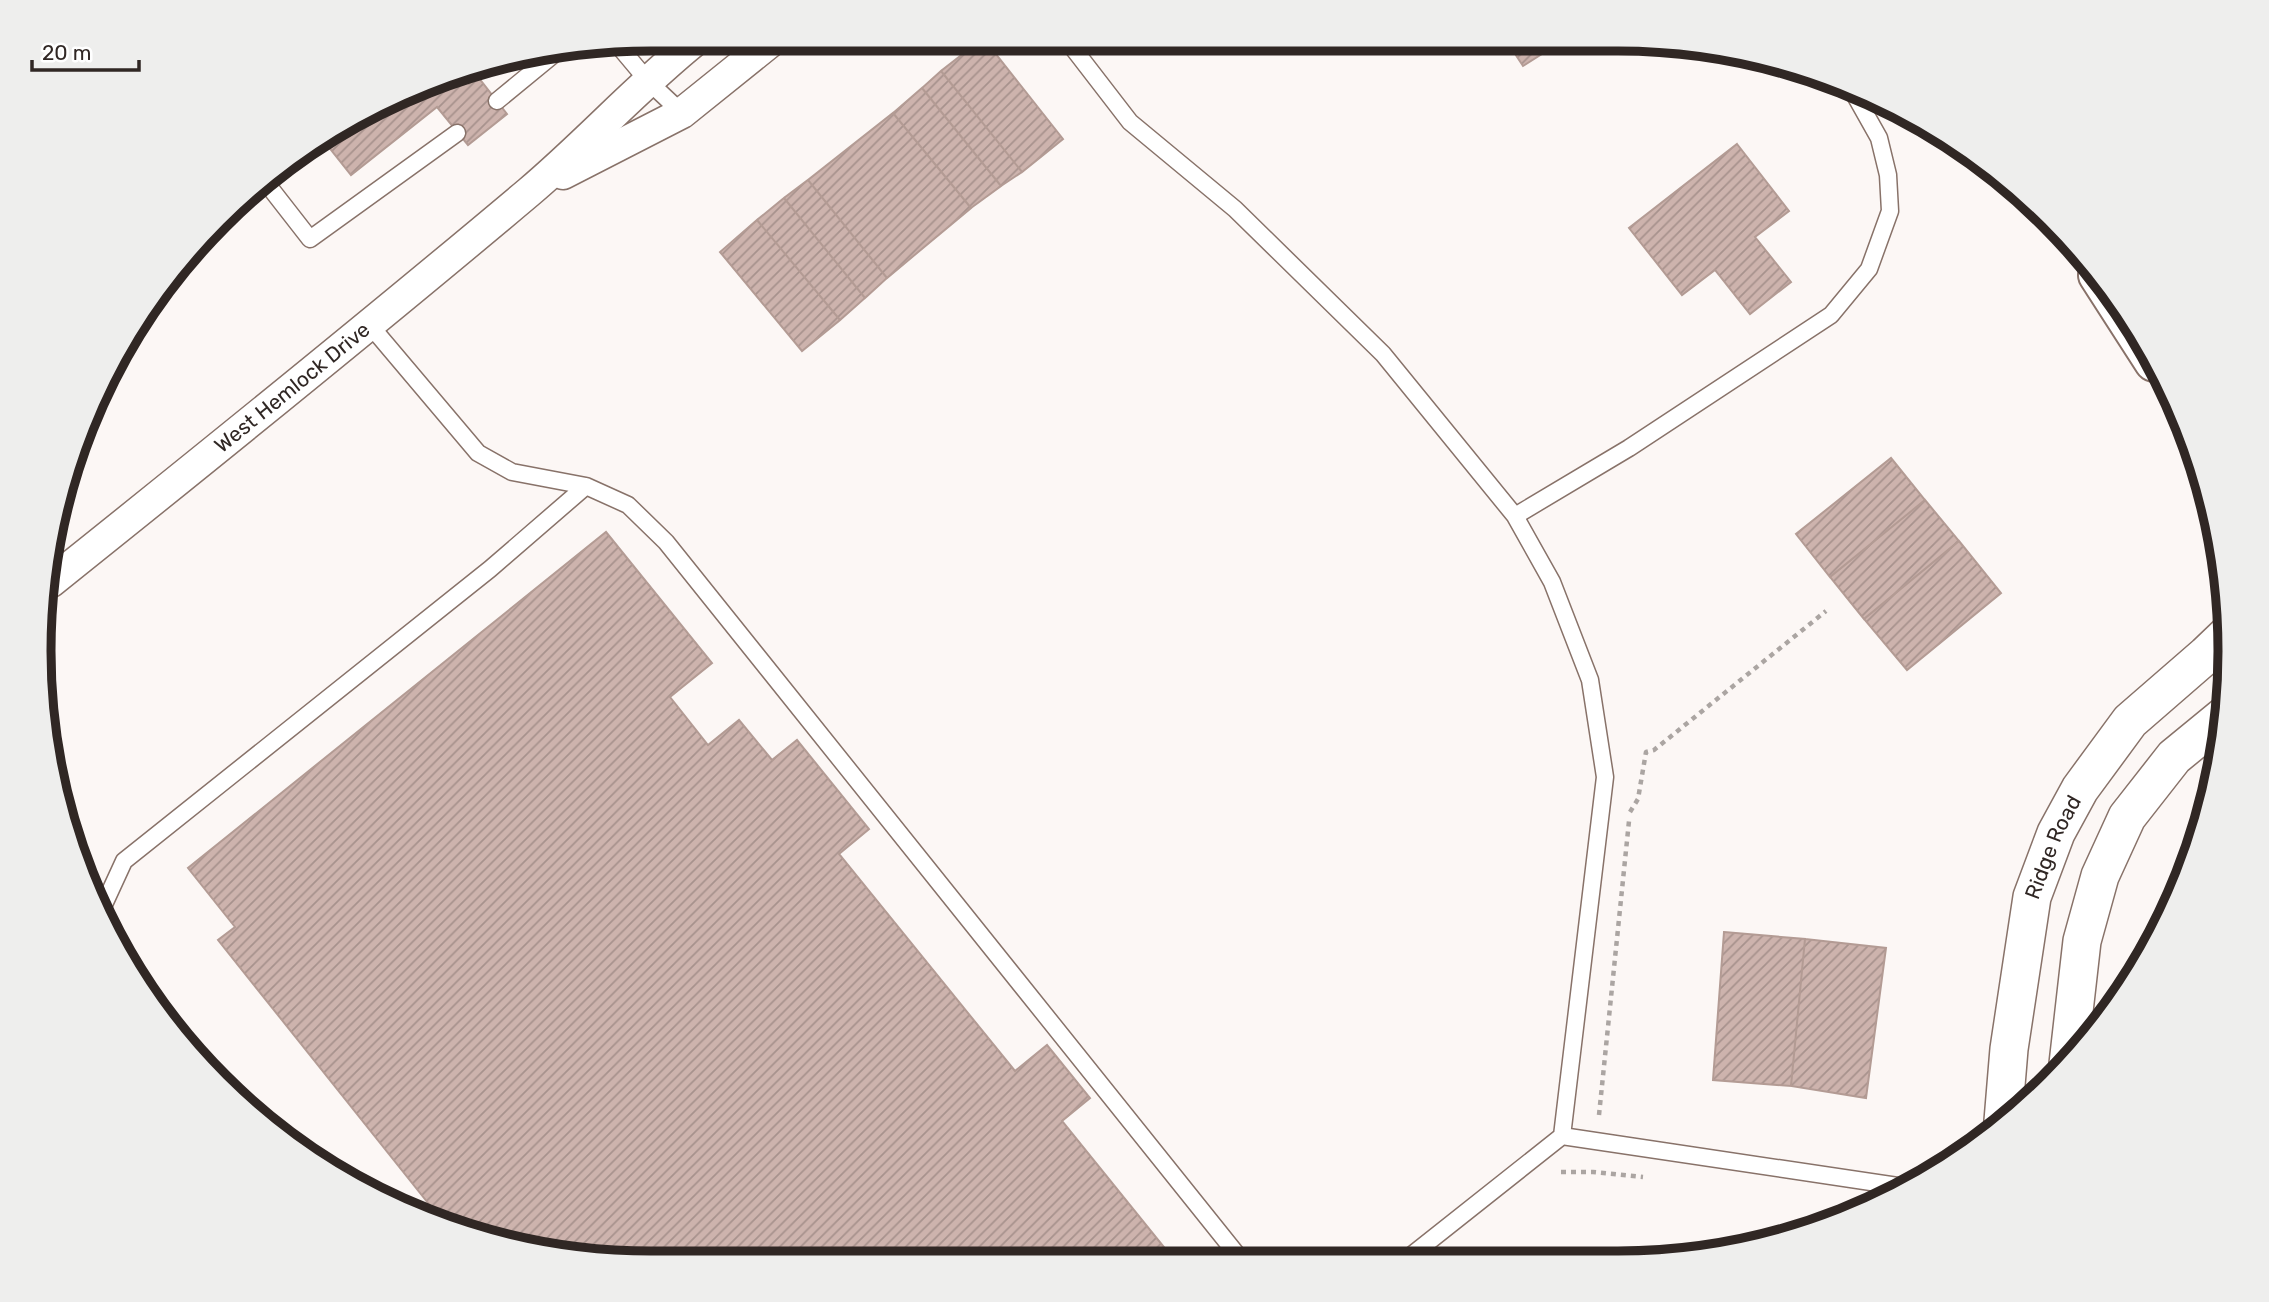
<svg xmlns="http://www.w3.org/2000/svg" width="2269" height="1302" font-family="Rubik,sans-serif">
<defs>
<pattern id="building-hatch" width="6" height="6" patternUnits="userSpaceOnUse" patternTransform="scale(1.75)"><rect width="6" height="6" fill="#cdb3ad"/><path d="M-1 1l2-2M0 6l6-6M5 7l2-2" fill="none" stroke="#a7928d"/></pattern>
</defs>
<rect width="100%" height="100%" fill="#fcf7f5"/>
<path fill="url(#building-hatch)" stroke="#b39b94" stroke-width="2" d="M982,39H984L1063,139L1022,172L941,71Z
M1506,40H1564L1523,66Z
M457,70L469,84L478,77L507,114L468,145L437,107L351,175L324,141Z
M941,71L1022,172L1001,186L922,88Z
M922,88L1001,186L971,208L893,113Z
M893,113L971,208L887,278L808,180Z
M1737,144L1789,211L1755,237L1791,282L1750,314L1715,270L1682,295L1629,228Z
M808,180L887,278L865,298L784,198Z
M784,198L865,298L840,320L757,220Z
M757,220L840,320L802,351L720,252Z
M1891,458L1925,500L1830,577L1796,534Z
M1925,500L1959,541L1864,619L1830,577Z
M606,532L712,663L670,697L708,745L739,720L772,760L797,740L869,829L839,854L1015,1071L1047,1045L1090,1098L1062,1121L1176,1262H611L454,1231L448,1228L218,940L235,927L188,868Z
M1959,541L2001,593L1907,670L1864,619Z
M1724,932L1805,939L1791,1086L1713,1080Z
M1805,939L1886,948L1866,1098L1791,1086Z"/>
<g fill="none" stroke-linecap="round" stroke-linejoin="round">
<defs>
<path id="service" d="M1066,39L1130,122L1235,209L1383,354L1515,516L1552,582L1590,680L1605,777L1562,1136
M617,44L648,81L682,113
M497,101L553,55
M264,180L310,239L457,133
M369,324L478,453L512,472L586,486L628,505L666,542L1243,1262
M1515,516L1629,448L1831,315L1869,269L1890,211L1888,175L1879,138L1852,90
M101,911L124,861L490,569L586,486
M1403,1262L1562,1136L1911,1188"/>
<g id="minor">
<path d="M563,174L682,113L774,39"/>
<path id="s1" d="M51,582C211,454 371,325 529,192C587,143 638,86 697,39"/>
</g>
<g id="tertiary">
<path d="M2068,1064L2082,941L2100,876L2127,817L2174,757L2224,716"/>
<path id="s2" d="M2003,1121L2009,1049L2032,897L2056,833L2080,789L2130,721L2206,655L2229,633"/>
</g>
<path id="primary" d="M2098,275L2154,362"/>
</defs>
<use href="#service" stroke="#887269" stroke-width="19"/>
<use href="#minor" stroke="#887269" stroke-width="33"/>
<use href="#tertiary" stroke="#887269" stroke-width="40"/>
<use href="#primary" stroke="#887269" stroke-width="42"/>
<path stroke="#aba5a2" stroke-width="4.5" stroke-dasharray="5 5" stroke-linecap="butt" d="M1630,812L1638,799L1646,752L1654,750L1826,611
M1599,1115L1629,821
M1561,1172H1593L1643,1177"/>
<use href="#service" stroke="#fff" stroke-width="16"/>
<use href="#minor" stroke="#fff" stroke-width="30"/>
<use href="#tertiary" stroke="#fff" stroke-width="37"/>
<use href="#primary" stroke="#fff" stroke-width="38"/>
</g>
<g text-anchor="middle" stroke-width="6" stroke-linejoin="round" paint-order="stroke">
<g font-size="21" fill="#302724" stroke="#fff">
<text dy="7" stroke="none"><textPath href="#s1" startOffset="310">West Hemlock Drive</textPath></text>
<text dy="7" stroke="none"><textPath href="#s2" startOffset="280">Ridge Road</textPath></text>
</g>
</g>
<path d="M0 0H2269V1302H0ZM651 51H1618A600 600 0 0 1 2218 651V651A600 600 0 0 1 1618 1251H651A600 600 0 0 1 51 651V651A600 600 0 0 1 651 51Z" fill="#eeeeed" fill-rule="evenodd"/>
<path fill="none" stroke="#302724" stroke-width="9" d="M651 51H1618A600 600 0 0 1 2218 651V651A600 600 0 0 1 1618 1251H651A600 600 0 0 1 51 651V651A600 600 0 0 1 651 51Z"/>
<path d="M32 60v10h107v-10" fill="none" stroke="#302724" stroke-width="3.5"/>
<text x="42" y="60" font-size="21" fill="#302724" stroke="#ffffff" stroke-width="5" paint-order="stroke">20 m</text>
</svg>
